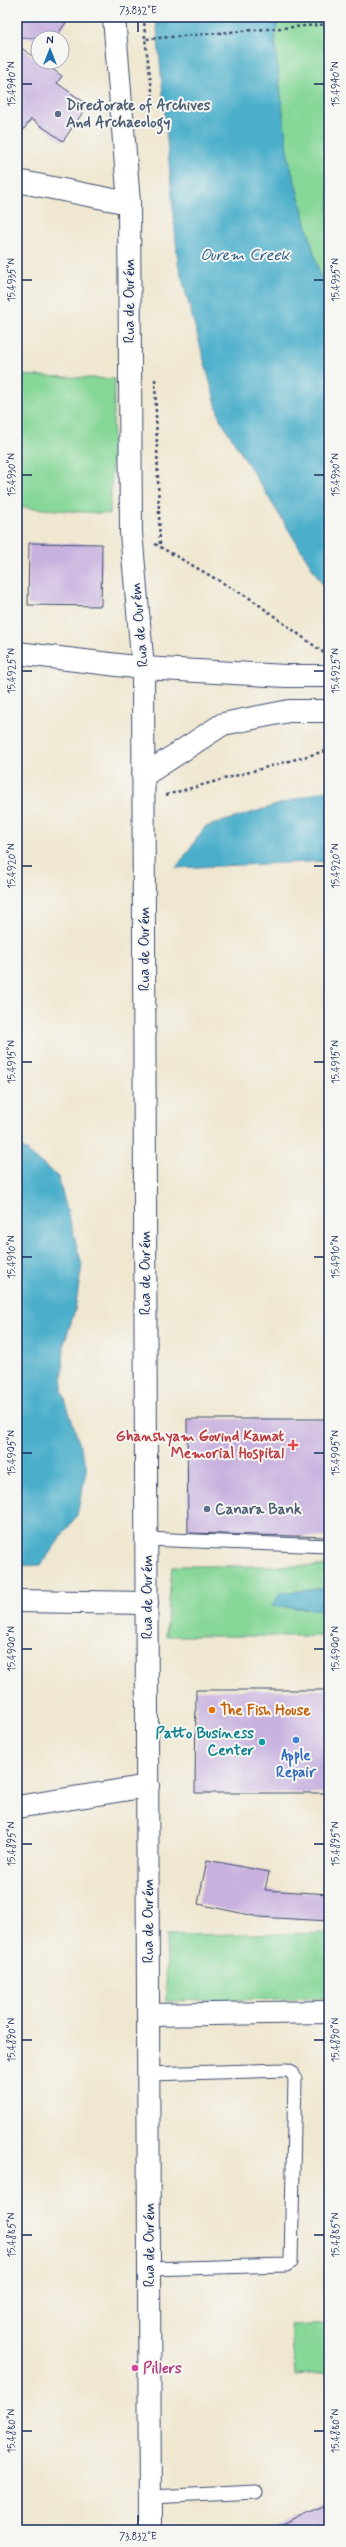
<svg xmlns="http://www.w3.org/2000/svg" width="346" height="2547" font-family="Mynerve,sans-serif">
<rect width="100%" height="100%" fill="#f6f6f2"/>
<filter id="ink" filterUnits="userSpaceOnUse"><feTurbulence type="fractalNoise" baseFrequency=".025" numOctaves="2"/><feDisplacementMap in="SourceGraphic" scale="8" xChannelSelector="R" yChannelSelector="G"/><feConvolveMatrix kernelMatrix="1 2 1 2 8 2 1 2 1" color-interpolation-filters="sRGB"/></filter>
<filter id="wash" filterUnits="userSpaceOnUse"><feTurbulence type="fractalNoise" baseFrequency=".012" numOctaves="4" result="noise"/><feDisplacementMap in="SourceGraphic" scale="16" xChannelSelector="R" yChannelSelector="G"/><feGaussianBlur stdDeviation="0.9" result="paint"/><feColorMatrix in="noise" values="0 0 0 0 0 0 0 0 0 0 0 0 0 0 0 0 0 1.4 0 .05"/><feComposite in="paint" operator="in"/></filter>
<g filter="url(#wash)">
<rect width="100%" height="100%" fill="#efe7d0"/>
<path fill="#86d798" stroke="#50837b" d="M278,17H329V308L288,157L275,44Z
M17,375L115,379L110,514L17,507Z
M172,1566H329V1588L280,1593L272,1606L329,1610V1636H166Z
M329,1933V1998L166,2001L167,1935Z
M329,2323V2373L295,2375L291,2325Z"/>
<path fill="#4bafcb" stroke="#336f94" d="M156,17H278L275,44L288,157L329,308V595L220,419L178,264Z
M329,789V861L176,868L205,827Z
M17,1143L58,1177L82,1265L75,1310L64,1344L62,1390L87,1467L77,1515L41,1565L17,1566Z
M329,1588V1610L272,1606L280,1593Z"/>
<g id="blocks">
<path fill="#c8b1df" d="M17,17H70L55,38H17Z
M17,45L38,60V62H42L62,76L57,83L88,105L63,141L31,119L17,139Z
M29,543L102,544L101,606L28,605Z
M187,1419H329V1537L188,1533Z
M196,1690H329V1793H195Z
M207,1860L269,1872L265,1890L329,1894V1921L259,1917L198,1904Z
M329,2504V2530H271Z"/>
</g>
</g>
<g filter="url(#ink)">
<use href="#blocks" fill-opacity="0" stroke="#3b4b6f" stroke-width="1"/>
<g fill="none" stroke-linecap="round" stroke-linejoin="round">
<defs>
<path id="service" d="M146,1539L329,1546
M149,2074L287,2070L292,2072L295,2079L291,2262L286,2265L149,2269
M150,2497L256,2492"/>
<path id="minor" d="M17,181L129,203
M17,1601L147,1603
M17,1807L148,1786
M148,2015L329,2012"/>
<path id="tertiary" d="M17,653L143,668L131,533L129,203L114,17"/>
<path id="secondary" d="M143,776L223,724L289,711H329
M150,2530L143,668L286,676H329"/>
</defs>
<use href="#service" stroke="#3b4b6f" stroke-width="15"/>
<use href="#minor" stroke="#3b4b6f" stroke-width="24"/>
<use href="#tertiary" stroke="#3b4b6f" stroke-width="24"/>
<use href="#secondary" stroke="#3b4b6f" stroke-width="24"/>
<path stroke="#3b4b6f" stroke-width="2.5" stroke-dasharray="3 3" stroke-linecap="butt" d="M144,17L145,39
M145,109L154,105L145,39L329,24
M155,379L160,546
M155,544L251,599L324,653
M166,795L329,750"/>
<use href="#service" stroke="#fff" stroke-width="13"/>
<use href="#minor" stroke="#fff" stroke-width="22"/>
<use href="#tertiary" stroke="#fff" stroke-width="22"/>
<use href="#secondary" stroke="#fff" stroke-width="22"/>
</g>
</g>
<path fill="none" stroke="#1b2f5e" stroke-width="1.5" d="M138,22V32M22,84H32M314,84H324M22,280H32M314,280H324M22,475H32M314,475H324M22,671H32M314,671H324M22,866H32M314,866H324M22,1062H32M314,1062H324M22,1257H32M314,1257H324M22,1453H32M314,1453H324M22,1649H32M314,1649H324M22,1844H32M314,1844H324M22,2040H32M314,2040H324M22,2235H32M314,2235H324M22,2431H32M314,2431H324M138,2515V2525"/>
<g fill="#5c6f8a" stroke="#f6f6f2" stroke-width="1.5">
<circle cx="58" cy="114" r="4"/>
<circle cx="207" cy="1509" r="4"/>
</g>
<path fill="#e0444e" stroke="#f6f6f2" stroke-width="1.5" d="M291 1439h4v4h4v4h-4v4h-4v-4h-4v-4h4z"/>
<circle fill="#e8710a" stroke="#f6f6f2" stroke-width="1.5" cx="212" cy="1710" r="4"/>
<circle fill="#3f7fe0" stroke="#f6f6f2" stroke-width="1.5" cx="296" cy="1740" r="4"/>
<circle fill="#0f9aa8" stroke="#f6f6f2" stroke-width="1.5" cx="262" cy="1742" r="4"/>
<circle fill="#d1479c" stroke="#f6f6f2" stroke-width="1.5" cx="135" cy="2368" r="4"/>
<g text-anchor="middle" stroke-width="4" stroke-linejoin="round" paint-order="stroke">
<g font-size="15" font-weight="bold" fill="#4e5e75" stroke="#f6f6f2" text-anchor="start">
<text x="66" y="110">Directorate of Archives<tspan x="66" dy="17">And Archaeology</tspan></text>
<text x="215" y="1514">Canara Bank</text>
</g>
<g font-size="15" fill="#1b2f5e" stroke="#f6f6f2">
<text transform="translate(129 301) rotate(-90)" y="5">Rua de Ourém</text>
<text transform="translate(139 625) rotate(-95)" y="5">Rua de Ourém</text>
<text transform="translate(144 949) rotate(-90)" y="5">Rua de Ourém</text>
<text transform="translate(145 1273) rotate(-90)" y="5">Rua de Ourém</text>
<text transform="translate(147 1597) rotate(-90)" y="5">Rua de Ourém</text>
<text transform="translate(148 1921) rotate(-90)" y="5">Rua de Ourém</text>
<text transform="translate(149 2245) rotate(-90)" y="5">Rua de Ourém</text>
</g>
<g font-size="15" font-weight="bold" fill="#be3a42" stroke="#f6f6f2" text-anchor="end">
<text x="284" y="1441">Ghanshyam Govind Kamat<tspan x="284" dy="17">Memorial Hospital</tspan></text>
</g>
<g font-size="15" font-weight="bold" fill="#c56008" stroke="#f6f6f2" text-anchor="start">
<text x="220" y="1715">The Fish House</text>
</g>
<g font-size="15" font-weight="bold" fill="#0d838f" stroke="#f6f6f2" text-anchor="end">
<text x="254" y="1738">Patto Business<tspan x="254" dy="17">Center</tspan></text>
</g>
<g font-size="15" font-weight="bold" fill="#366cbe" stroke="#f6f6f2">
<text x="296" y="1760">Apple<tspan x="296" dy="17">Repair</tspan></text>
</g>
<g font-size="15" font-weight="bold" fill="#b23c85" stroke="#f6f6f2" text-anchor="start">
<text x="143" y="2373">Pillers</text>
</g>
<g font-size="16" font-style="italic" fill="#2c5c84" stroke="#f6f6f2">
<text x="245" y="260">Ourem Creek</text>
</g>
</g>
<rect width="346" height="2547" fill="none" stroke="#f6f6f2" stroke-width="44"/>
<g transform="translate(50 50)"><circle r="19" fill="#f6f6f2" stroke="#9ea6b7"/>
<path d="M0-3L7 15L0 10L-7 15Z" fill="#1f6fb2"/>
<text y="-6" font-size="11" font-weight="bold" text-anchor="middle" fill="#1b2f5e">N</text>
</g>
<rect x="22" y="22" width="302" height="2503" fill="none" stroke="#1b2f5e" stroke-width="1.5"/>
<g font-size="10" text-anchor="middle" fill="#1b2f5e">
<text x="138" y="14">73.832°E</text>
<text transform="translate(11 84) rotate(-90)" y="4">15.4940°N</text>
<text transform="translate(335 84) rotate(-90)" y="4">15.4940°N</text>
<text transform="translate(11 280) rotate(-90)" y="4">15.4935°N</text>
<text transform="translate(335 280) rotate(-90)" y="4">15.4935°N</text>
<text transform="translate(11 475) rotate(-90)" y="4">15.4930°N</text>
<text transform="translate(335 475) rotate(-90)" y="4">15.4930°N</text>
<text transform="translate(11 671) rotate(-90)" y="4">15.4925°N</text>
<text transform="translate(335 671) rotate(-90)" y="4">15.4925°N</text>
<text transform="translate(11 866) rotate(-90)" y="4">15.4920°N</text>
<text transform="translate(335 866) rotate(-90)" y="4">15.4920°N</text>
<text transform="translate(11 1062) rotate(-90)" y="4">15.4915°N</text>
<text transform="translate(335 1062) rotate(-90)" y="4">15.4915°N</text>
<text transform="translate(11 1257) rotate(-90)" y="4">15.4910°N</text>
<text transform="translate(335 1257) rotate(-90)" y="4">15.4910°N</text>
<text transform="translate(11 1453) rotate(-90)" y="4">15.4905°N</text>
<text transform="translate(335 1453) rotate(-90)" y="4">15.4905°N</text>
<text transform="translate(11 1649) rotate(-90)" y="4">15.4900°N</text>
<text transform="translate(335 1649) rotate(-90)" y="4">15.4900°N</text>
<text transform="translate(11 1844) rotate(-90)" y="4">15.4895°N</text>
<text transform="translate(335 1844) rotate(-90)" y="4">15.4895°N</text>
<text transform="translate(11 2040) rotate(-90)" y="4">15.4890°N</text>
<text transform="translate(335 2040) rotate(-90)" y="4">15.4890°N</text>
<text transform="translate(11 2235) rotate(-90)" y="4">15.4885°N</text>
<text transform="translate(335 2235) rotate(-90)" y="4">15.4885°N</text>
<text transform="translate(11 2431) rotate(-90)" y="4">15.4880°N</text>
<text transform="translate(335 2431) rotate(-90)" y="4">15.4880°N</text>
<text x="138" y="2540">73.832°E</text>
</g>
</svg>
